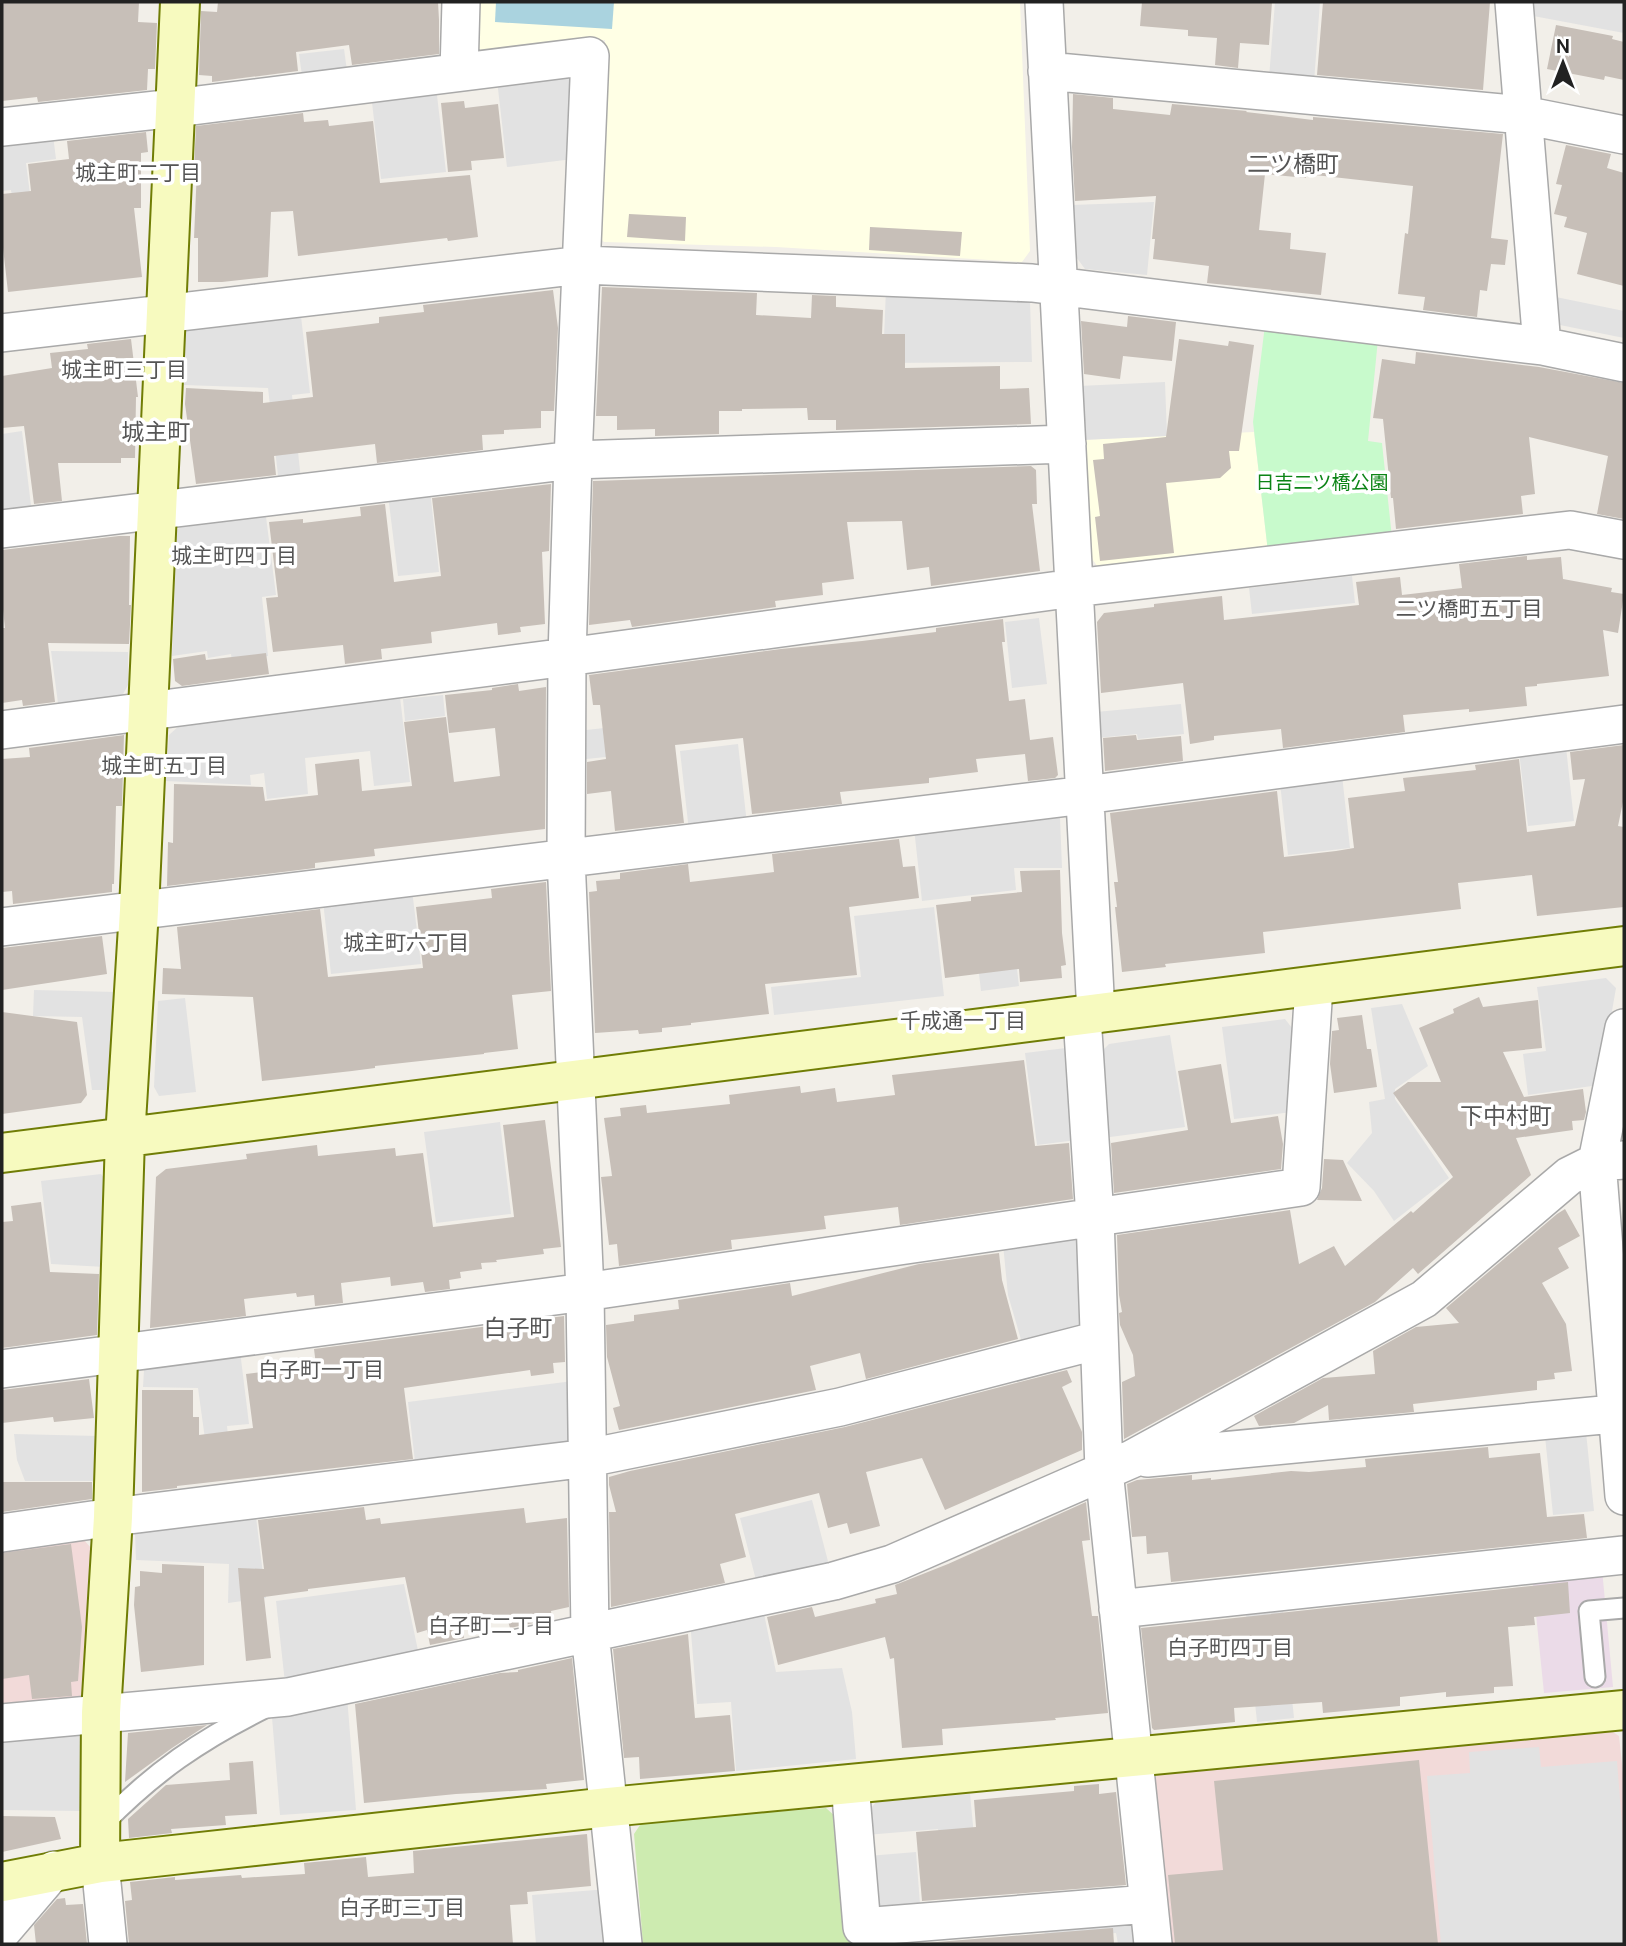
<svg xmlns="http://www.w3.org/2000/svg" width="1626" height="1946" font-family="'DM Sans','Noto Sans JP',sans-serif">
<rect width="100%" height="100%" fill="#f2efe9"/>
<path fill="#f2dad9" d="M83,1539L92,1549L86,1693L77,1705L2,1712V1550Z
M1610,1730L1619,1736L1624,1783V1944H1166L1148,1787L1158,1774Z"/>
<path fill="#ebdbe8" d="M1602,1569L1613,1687L1544,1693L1532,1575Z"/>
<path fill="#ffffe5" d="M472,2H1020L1030,251L1022,262L776,247L604,242L596,234L605,40L483,55L469,49Z
M1254,432L1268,552L1102,573L1086,550L1082,440Z"/>
<path fill="#cdebb0" d="M826,1808L837,1818L847,1940L880,1938V1944H643L634,1834L642,1822Z"/>
<path fill="#c8facc" d="M1265,325L1378,339L1368,441L1382,443L1392,538L1268,552L1253,422Z"/>
<path fill="#e2e2e2" d="M1275,2H1320L1314,82L1269,78Z
M1527,2H1624V33L1528,15Z
M344,49L348,78L303,83L299,54Z
M570,72L577,82L573,159L507,167L497,80Z
M436,87L446,172L381,179L371,94Z
M53,135L56,159L26,163L34,225L16,227L11,190L2,191V141Z
M1154,202L1147,275L1085,269L1074,254L1072,205Z
M886,289L1022,295L1030,302L1032,362L883,363Z
M1551,296L1624,311V338L1560,325L1553,316Z
M300,308L310,393L292,395L301,480L279,484L268,388L184,385L185,333L196,319Z
M1165,382L1167,436L1082,440L1079,386Z
M22,431L32,514L2,518V434Z
M430,490L439,572L398,576L388,495Z
M265,509L276,595L262,597L268,656L232,661L231,654L208,658L207,651L172,656L177,530L188,520Z
M1352,576L1355,603L1252,614L1249,588Z
M1039,618L1047,684L1012,688L1005,622Z
M51,651L128,652V685L122,696L58,703Z
M443,695L445,716L405,721L403,699Z
M400,697L410,782L374,786L370,751L305,758L308,794L267,799L264,773L250,775L251,785L166,781L169,735L180,725Z
M1181,704L1184,734L1138,739L1137,734L1097,738L1096,712Z
M668,721L672,750L577,760V731Z
M738,744L747,824L689,831L680,751Z
M1566,747L1574,821L1528,826L1519,752Z
M1342,775L1350,848L1288,855L1280,783Z
M1053,812L1060,818L1062,868H1014L1016,890L922,901L914,828Z
M412,890L421,964L331,974L323,901Z
M934,907L944,996L774,1015L771,987L861,977L854,916Z
M1012,926L1019,986L981,991L974,930Z
M1606,978L1616,988L1599,1085L1528,1095L1523,1054L1546,1051L1537,987Z
M34,990L116,992L113,1090H92L82,1017L33,1016Z
M185,998L196,1092L159,1096L154,1087L158,1001Z
M1402,1004L1428,1066L1395,1089V1099L1449,1178L1394,1221L1374,1191L1347,1163L1372,1133L1369,1102L1385,1099L1371,1008Z
M1285,1019L1296,1033L1292,1112L1234,1119L1222,1027Z
M1170,1035L1185,1127L1103,1138L1099,1054L1109,1044Z
M1066,1048L1074,1053L1077,1140L1037,1145L1025,1053Z
M500,1122L511,1214L436,1223L424,1132Z
M101,1174L108,1183L105,1267L51,1264L41,1181Z
M1074,1236L1083,1242L1085,1323L1080,1328L1022,1343L1008,1295L1003,1244Z
M240,1351L249,1424L227,1426L228,1436L205,1439L198,1388L143,1387L144,1370L150,1362Z
M573,1381V1444L416,1470L408,1402Z
M1586,1432L1594,1511L1553,1515L1545,1436Z
M14,1434L98,1436L97,1481H25L17,1460Z
M812,1500L830,1569L758,1588L740,1518Z
M256,1517L266,1598L228,1603L229,1564L136,1560L135,1532Z
M404,1584L420,1660L285,1683L276,1601Z
M1282,1600L1294,1718L1257,1722L1245,1604Z
M762,1604L776,1672L842,1668L852,1712L856,1759L736,1771L731,1702L697,1704L690,1621Z
M347,1696L356,1810L280,1815L272,1717L302,1706Z
M76,1730L84,1736L82,1811L2,1810V1736Z
M1539,1747L1541,1767L1617,1761L1624,1850V1944H1441L1427,1776L1470,1773L1469,1752Z
M970,1794L976,1857L941,1855L938,1829L866,1835L864,1817L876,1802Z
M916,1852L921,1917L881,1921L868,1856Z
M608,1889L613,1944H536L532,1895Z
M1129,1916L1140,1944H1118L1116,1933L1045,1939L1044,1922Z"/>
<path fill="#aad3df" d="M496,2H614L612,29L495,22Z"/>
<path fill="#c7bfb8" d="M2,2H139L138,22L157,23L155,69H148L147,90L38,102L37,97L2,101Z
M218,2H438L439,20V54L352,65L349,45L296,52L298,71L212,82V76L199,75L201,11L217,12Z
M1142,2H1272L1269,45L1240,43L1238,68L1215,65L1217,38L1188,36V30L1140,26Z
M1323,2H1490L1483,90L1317,75Z
M1556,25L1613,36L1612,39L1624,42V80L1605,76L1604,80L1547,69Z
M1073,94L1113,98V109L1170,115L1172,104L1247,111L1246,112L1313,120V117L1503,134L1491,238L1508,240L1505,265L1491,264L1487,291L1480,290L1477,317L1423,310L1425,297L1398,294L1405,233L1408,234L1413,186L1306,174V178L1265,174L1259,230L1291,233L1290,249L1326,253L1321,295L1207,283L1209,266L1153,259L1155,239H1152L1156,196L1075,201L1072,147Z
M464,101L465,108L498,104L504,158L471,161L472,170L448,172L441,103Z
M303,113L304,122L328,120L329,126L373,121L380,183L470,175L478,237L448,241L447,238L298,256L293,211L271,212L268,277L222,282H198V238H194L197,169H194L196,126Z
M146,132L148,152L141,153V208H134L142,277L8,292L2,239V194L31,191L28,164L69,159L67,141Z
M1566,145L1611,154L1607,168L1624,173V286L1577,274L1587,233L1564,227L1567,217L1554,214L1562,185L1556,184Z
M629,214L686,217L685,241L627,237Z
M870,227L962,232L960,256L869,250Z
M602,287L757,293L756,315L811,318L812,295L836,296V307L883,310L882,334H905V368L1000,366V389L1029,388L1031,424L836,430V420H808L807,408L742,409V411H719V434L655,436V429L617,430V416H596Z
M553,290L558,328L554,411H541V428L504,430V434L482,435L483,450L377,463L375,444L274,456L276,475L196,484L185,404L186,388L263,392V403L313,397L306,332L379,323V317L424,312L423,305Z
M1128,316L1176,322L1172,361L1123,356L1120,379L1084,374L1081,321L1127,327Z
M131,339L138,397H136L135,458H121V463H58L62,501L34,504L24,426L2,428V376L52,368L50,353L88,349L87,344Z
M1179,339L1228,346L1229,341L1254,345L1239,451H1229L1231,468L1220,478L1166,483L1174,553L1100,561L1095,517L1100,516L1093,460L1104,459L1103,444L1166,437Z
M1416,352L1539,367L1624,383V519L1597,514L1608,456L1529,437L1535,494L1521,496L1523,514L1396,529L1393,498H1391L1383,419L1373,418L1382,359L1415,364Z
M1031,466L1036,470L1037,504H1032L1040,571L931,586L929,567L907,570L902,521L847,522L854,579L822,583L823,595L775,601L776,607L632,627L630,620L589,625L593,481Z
M551,484L549,551L542,552L545,624L520,627L521,632L498,635L497,623L431,632L432,643L381,649L382,659L345,664L343,645L273,652L266,598L278,597L269,522L303,519V523L361,516L360,507L385,504L394,582L441,576L432,498Z
M119,536H130L129,605H131L129,644L48,643L55,702L23,706L22,700L2,703V628H5L2,600V550Z
M1527,556V560L1561,557L1563,579L1612,588L1611,592L1624,594L1618,633L1603,630L1609,676L1537,684V686L1525,687L1527,706L1469,712V709L1403,715L1405,732L1283,748L1281,729L1214,736V740L1190,744L1183,683L1101,693L1097,622L1104,613L1154,607V604L1222,596L1224,620L1359,605L1356,582L1400,577L1402,595L1462,588L1459,564Z
M1003,619L1005,642H1002L1009,701L1025,699L1030,740L1053,737L1058,775L1055,778L1028,781L1025,754L976,759L978,772L929,778V783L840,792L842,804L752,814L743,738L675,745L684,823L615,831L611,791L587,794V762L606,759L600,705H593L589,675L781,649L862,641L936,632V628Z
M266,653L269,674L182,686L175,681L173,659L205,654L206,660Z
M518,684L519,691L546,687L545,829L374,849L375,856L315,863V868L167,886L168,842L173,843L174,784L263,787L265,801L318,795L315,764L359,759L362,791L412,786L404,722L446,717L454,782L500,776L495,728L449,733L445,695L492,690V688Z
M124,735L122,806H116L114,884H112V892L13,904L12,891L2,892V759L30,757L29,748Z
M1136,735L1137,740L1181,736L1183,761L1105,771L1103,738Z
M1624,745V797L1618,826L1624,827V907L1537,916L1532,875L1458,883L1461,909L1263,932L1265,953L1165,964L1166,967L1122,972L1115,907H1117L1114,882H1118L1110,813L1277,791L1284,857L1336,851L1354,848L1348,798L1405,791L1403,778L1476,770L1475,765L1519,759L1527,832L1575,826L1585,779L1573,780L1570,752Z
M899,839L903,867L915,866L919,898L849,907L857,975L765,984L769,1014L691,1023V1025L662,1028V1032L639,1034L638,1030L595,1033L589,892L597,891L596,881L620,879V873L688,864L690,882L774,872L772,854Z
M1060,870L1062,933L1066,965L1061,966L1062,978L1020,982L1019,969L945,978L936,905L971,901V897L1022,892L1020,871Z
M546,882L551,991L512,995L518,1049L484,1053V1054L375,1066V1068L352,1071L262,1081L253,997L162,994L163,968L181,969L177,927L320,909L328,977L423,968L416,907L492,898L491,889Z
M102,936L107,974L2,990V948Z
M1479,997L1483,1007L1538,1000L1542,1048L1503,1052L1524,1097L1583,1089L1586,1112L1584,1120L1572,1121L1573,1130L1516,1138L1531,1175L1418,1274L1413,1268L1375,1302L1124,1439L1122,1382L1135,1376L1133,1355L1120,1325L1119,1313L1122,1312L1119,1295L1117,1235L1290,1210L1299,1264L1334,1246L1345,1266L1411,1211L1413,1213L1453,1177L1393,1093L1408,1082H1441L1419,1028L1454,1013L1453,1009Z
M2,1012L77,1022L87,1095L81,1103L2,1114Z
M1362,1015L1367,1049H1371L1377,1087L1334,1093L1330,1064L1332,1031L1339,1030L1337,1018Z
M1024,1060L1035,1146L1069,1143L1073,1199L900,1225L898,1207L824,1216L826,1229L731,1240L732,1249L619,1266L617,1244L609,1245L601,1177L612,1176L604,1118L621,1116L620,1108L646,1105L647,1113L730,1104L729,1095L800,1086L801,1093L835,1088L837,1102L895,1095L892,1075Z
M1221,1064L1231,1123L1278,1116L1283,1144L1281,1169L1114,1193L1111,1143L1188,1130L1178,1071Z
M545,1120L561,1247L543,1249L544,1254L496,1260L497,1262L481,1263L482,1269L460,1272L461,1278L449,1280L450,1289L425,1292L423,1282L391,1286L390,1277L341,1283L343,1303L315,1306L314,1295L297,1297L296,1293L244,1299L246,1316L150,1328L156,1177L166,1169L247,1159L246,1154L317,1145L318,1156L395,1148L396,1156L423,1153L433,1227L514,1217L503,1125Z
M1324,1159L1343,1160L1362,1201L1317,1200L1322,1188Z
M41,1202L50,1272L99,1274L97,1335L2,1348V1222L13,1221L11,1206Z
M1565,1209L1580,1236L1558,1248L1569,1268L1542,1283L1566,1324L1572,1371L1554,1373L1555,1379L1537,1381V1390L1413,1404L1414,1412L1329,1420L1328,1405L1294,1423L1259,1426L1254,1416L1323,1378L1375,1374L1373,1351L1416,1327L1459,1323L1446,1308L1557,1214Z
M999,1253L1002,1280L1018,1339L866,1379L860,1353L810,1366L816,1390L619,1430L613,1408L620,1406L607,1357L606,1325L634,1321V1315L679,1309L678,1300L790,1283L792,1296L919,1264Z
M564,1316L565,1362L553,1363L554,1373L531,1376L530,1370L404,1388L413,1459L177,1486V1488L142,1492V1390H193V1417H199V1435L253,1428L246,1374L316,1365L314,1349Z
M1067,1370L1072,1382L1062,1387L1082,1432V1450L945,1510L922,1458L866,1472L880,1526L850,1534L847,1523L828,1528L819,1493L735,1514L746,1557L720,1564L725,1583L611,1607L609,1512H616L609,1485V1477L630,1471L845,1427Z
M89,1379L94,1418L54,1422L53,1417L2,1423V1390Z
M1488,1447L1489,1458L1540,1453L1547,1517L1584,1514L1587,1538L1171,1582L1168,1552L1147,1554L1146,1536L1132,1537L1127,1484L1137,1480L1192,1475V1480L1211,1478V1480L1291,1471L1309,1472L1366,1467L1365,1459Z
M2,1482H92V1499L2,1512Z
M1086,1502L1090,1540L1082,1541L1092,1616H1098L1108,1713L1055,1718L1056,1720L942,1729L943,1745L902,1748L894,1658L890,1659L885,1637L778,1665L767,1617L812,1607L815,1617L876,1603L875,1599L897,1594L895,1585L948,1564Z
M364,1507L366,1520L380,1518L381,1524L524,1508L526,1523L567,1518L569,1607L551,1611L552,1619L510,1628L507,1618L462,1626L464,1638L430,1645L427,1630L417,1633L405,1577L308,1589V1591L264,1597L271,1658L246,1661L238,1568L264,1569L258,1520Z
M71,1544L82,1627L78,1681L71,1682L72,1696L32,1699L29,1675L2,1679V1553Z
M162,1564L204,1566V1665L141,1672L134,1605L135,1587L140,1586V1571L162,1573Z
M1568,1582L1570,1613L1534,1617L1535,1625L1508,1627L1513,1686L1494,1687V1693L1446,1697V1692L1400,1697V1706L1323,1713L1322,1702L1234,1708L1235,1722L1154,1730L1152,1728L1141,1628Z
M688,1634L695,1718L730,1715L735,1771L640,1779L639,1757L624,1758L613,1649Z
M572,1658L584,1780L546,1784L547,1789L456,1794L364,1803L355,1704L500,1673L518,1672V1670Z
M207,1725L172,1748L125,1782L128,1733Z
M1419,1760L1438,1944H1175L1168,1875L1223,1870L1214,1781Z
M253,1761L257,1814L225,1816L226,1825L171,1829L172,1833L129,1838L128,1819L166,1785L230,1780L229,1763Z
M1099,1784V1794L1116,1792L1126,1885L922,1901L916,1832L976,1827L974,1800L1074,1791V1786Z
M2,1816L55,1817L61,1839L2,1852Z
M587,1834L591,1886L527,1892L528,1904L510,1905L513,1944H129L125,1901L132,1900L130,1882L175,1877V1880L241,1875L242,1878L305,1874L304,1863L366,1857L368,1877L414,1873L413,1851Z
M65,1898L66,1905L83,1904L87,1944H36L34,1925L57,1899Z
M1113,1928L1114,1944H925V1943Z"/>
<g fill="none" stroke-linecap="round" stroke-linejoin="round">
<defs>
<path id="lane" d="M1595,1677L1589,1611L1624,1608
M103,1824C154,1772 200,1740 265,1708"/>
<path id="street" d="M1044,2L1096,1014
M1514,2L1542,346
M1047,71L1523,115L1624,135
M459,72L461,2
M2,127L175,108L590,56L573,460L567,657L566,858L585,1292L590,1633L623,1944
M2,333L582,265L1032,283L1542,346L1624,363
M2,529L573,460L1067,444
M2,730L567,657L1074,588L1570,530L1624,540
M2,927L1085,795L1624,724
M1082,1016L1095,1218L1104,1470L1153,1944
M1624,1028L1597,1162L1624,1496
M2,1369L585,1292L1301,1187L1314,986
M1147,1458L1624,1413
M2,1533L113,1517L588,1458L840,1407L1099,1340
M1118,1609L1624,1555
M2,1723L288,1697L834,1581L892,1564L1132,1459L1424,1299L1569,1176L1597,1162L1624,1160
M850,1784L862,1927L1148,1904
M100,1863L108,1944
M2,1931L54,1870"/>
<path id="secondary" d="M2,1153L1624,946
M100,1863L101,1713L113,1517L125,1138L139,910L180,2
M2,1882L100,1863L609,1807L1624,1710"/>
</defs>
<use href="#lane" stroke="#a9a9a9" stroke-width="23"/>
<use href="#street" stroke="#a9a9a9" stroke-width="40"/>
<use href="#secondary" stroke="#707d05" stroke-width="42"/>
<use href="#lane" stroke="#fff" stroke-width="19"/>
<use href="#street" stroke="#fff" stroke-width="37"/>
<use href="#secondary" stroke="#f7fabf" stroke-width="38"/>
</g>
<g text-anchor="middle" stroke-width="7" stroke-linejoin="round" paint-order="stroke">
<g font-size="19" fill="#0c8416" stroke="#fff">
<text x="1322" y="489">日吉二ツ橋公園</text>
</g>
<g font-size="21" fill="#555" stroke="#fff">
<text x="138" y="180">城主町二丁目</text>
<text x="124" y="377">城主町三丁目</text>
<text x="234" y="563">城主町四丁目</text>
<text x="1469" y="616">二ツ橋町五丁目</text>
<text x="164" y="773">城主町五丁目</text>
<text x="406" y="950">城主町六丁目</text>
<text x="963" y="1028">千成通一丁目</text>
<text x="321" y="1377">白子町一丁目</text>
<text x="491" y="1633">白子町二丁目</text>
<text x="1230" y="1655">白子町四丁目</text>
<text x="402" y="1915">白子町三丁目</text>
</g>
<g font-size="23" fill="#555" stroke="#fff">
<text x="1293" y="172">二ツ橋町</text>
<text x="156" y="440">城主町</text>
<text x="1506" y="1124">下中村町</text>
<text x="518" y="1336">白子町</text>
</g>
</g>
<rect width="1626" height="1946" fill="none" stroke="#222222" stroke-width="7"/>
<g transform="translate(1563 63)" stroke="#ffffff" stroke-width="5" paint-order="stroke">
<path d="M0-5L12 26L0 18L-12 26Z" fill="#222222"/>
<text y="-10" font-size="19" font-weight="bold" text-anchor="middle" fill="#222222">N</text>
</g>
</svg>
